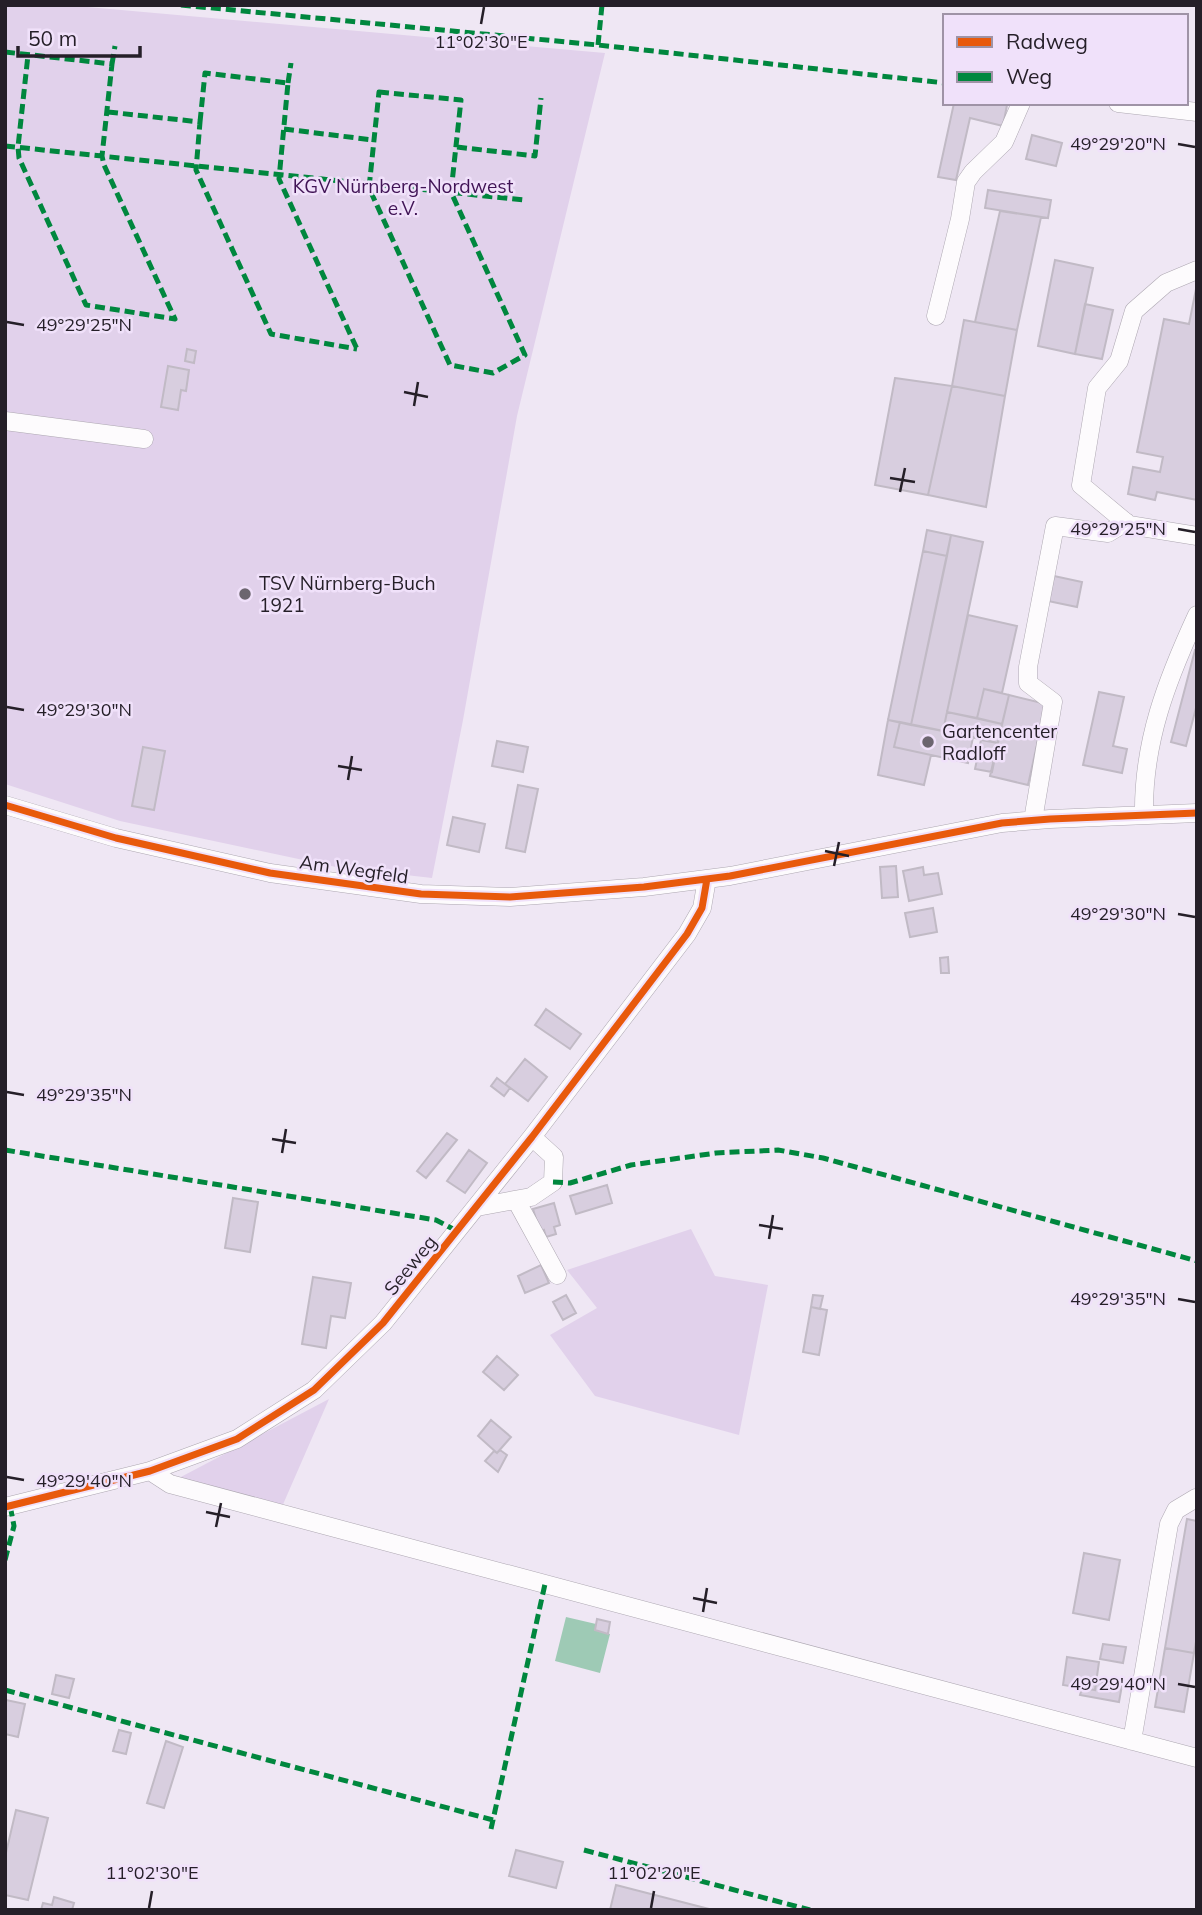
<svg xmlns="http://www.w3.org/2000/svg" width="1202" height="1915" font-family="Mulish,sans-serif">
<rect width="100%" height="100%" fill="#efe7f4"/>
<path fill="#e1d1eb" d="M5,5H65L605,53L517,416L463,720L432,878L336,867L120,821L5,784Z
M691,1229L715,1276L768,1285L739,1435L595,1396L550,1335L597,1308L567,1270Z
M329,1399L281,1509L177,1479Z"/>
<path fill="#9ecab5" d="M566,1617L596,1624L595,1630L610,1634L600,1673L555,1661Z"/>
<path fill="#d8cedf" stroke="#c1bac5" stroke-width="2" d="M954,103L1007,105L1003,126L970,118L956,180L938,177Z
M1032,135L1062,143L1056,166L1026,159Z
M988,190L1051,200L1048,218L985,208Z
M1000,211L1041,217L1017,330L975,322Z
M1055,260L1093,268L1075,354L1038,346Z
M1196,289L1197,500L1157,492L1155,500L1128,494L1133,467L1160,472L1163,457L1137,452L1164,319L1189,324Z
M1085,304L1113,310L1102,359L1075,354Z
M964,320L1017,330L1005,396L952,386Z
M187,349L196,351L194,363L185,361Z
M168,366L189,370L186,391L181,390L178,410L161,407Z
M895,378L952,386L928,495L875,485Z
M952,386L1005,396L986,507L928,495Z
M927,530L951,535L947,556L923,551Z
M951,535L983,542L943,731L911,725Z
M923,551L947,556L911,725L888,720Z
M1054,576L1082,582L1077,607L1048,601Z
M968,615L1017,626L1002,693L984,689L977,718L947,712Z
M1195,650H1197V704L1186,746L1171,742Z
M984,689L1009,695L1002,724L977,718Z
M1099,692L1124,697L1113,746L1127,749L1122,773L1083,765Z
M1009,695L1046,704L1028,785L990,776Z
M947,712L1002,724L998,743L943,731Z
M888,720L900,722L894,747L931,755L924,785L878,775Z
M900,722L973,737L968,763L894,747Z
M981,740L998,743L992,772L975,769Z
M497,741L528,747L523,772L492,766Z
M143,747L165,751L154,810L132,806Z
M518,785L538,789L525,852L506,848Z
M453,817L485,824L479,852L447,845Z
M896,866L898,897L882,898L880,867Z
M923,867L924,875L938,873L942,894L909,901L903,871Z
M933,908L937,932L910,937L905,913Z
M948,957L949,973H941L940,958Z
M546,1009L581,1034L570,1049L535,1025Z
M525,1059L547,1077L528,1101L505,1084Z
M497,1078L510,1088L504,1096L491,1086Z
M447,1133L457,1140L426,1178L417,1171Z
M469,1150L487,1163L465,1193L447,1181Z
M607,1185L612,1203L576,1214L570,1196Z
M233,1198L258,1202L250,1252L225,1248Z
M554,1203L560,1225L554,1227L556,1234L546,1237L544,1230L540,1232L533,1209Z
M541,1265L549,1283L525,1293L518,1276Z
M313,1277L351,1283L345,1318L331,1316L326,1348L302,1344Z
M566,1295L576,1313L563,1320L553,1302Z
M813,1295L823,1296L820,1309L811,1307Z
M811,1307L827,1310L819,1355L803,1352Z
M497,1356L518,1375L504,1390L483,1372Z
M491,1420L511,1437L497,1453L478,1436Z
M500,1450L507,1455L498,1472L485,1461L494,1451L497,1453Z
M1187,1519L1197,1521V1636L1194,1653L1165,1648Z
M1084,1553L1120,1560L1109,1620L1073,1613Z
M597,1619L610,1622L608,1634L595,1630Z
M1103,1644L1126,1647L1123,1663L1100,1659Z
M1165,1648L1194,1653L1184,1712L1155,1707Z
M1067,1657L1099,1662L1095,1690L1063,1685Z
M56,1675L74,1679L69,1698L52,1694Z
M1096,1681L1122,1685L1119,1702L1080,1695L1082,1688L1095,1690Z
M6,1700L25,1704L18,1737L5,1734Z
M119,1730L131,1733L126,1754L113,1751Z
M166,1741L183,1747L164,1808L147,1803Z
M16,1810L48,1818L28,1900L5,1895V1857Z
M516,1850L563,1862L556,1888L509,1876Z
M616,1885L713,1910H610Z
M54,1897L74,1903L72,1910H41L43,1903L52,1905Z"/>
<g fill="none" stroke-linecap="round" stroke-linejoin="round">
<defs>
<path id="minor" d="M1118,103L1197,112
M1197,270L1166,283L1134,311L1119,361L1097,388L1081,485L1129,525L1197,536
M936,316L960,219L966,182L973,172L1004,142L1021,103
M5,421L144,439
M5,805L116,838L270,873L421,894L510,897L644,887L730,876L1002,823L1050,819L1197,813
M1144,814C1143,741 1167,680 1197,615
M1033,820L1053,702L1028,683V667L1055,526L1108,533L1126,522
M516,1200L557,1275
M477,1207L531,1197L553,1182L554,1157L532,1137
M150,1471L170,1484L1197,1758
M5,1507L150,1471L237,1439L314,1390L383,1323L532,1137L687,934L702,908L707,879
M1132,1741L1169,1524L1176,1510L1196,1498"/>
</defs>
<use href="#minor" stroke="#ada7b1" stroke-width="19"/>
<use href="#minor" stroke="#fdfbfd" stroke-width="18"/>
<path stroke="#00873e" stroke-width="5" stroke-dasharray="10 5" stroke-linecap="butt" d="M181,5L598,45L945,83
M598,45L602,5
M5,52L112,64L102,156L104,165L175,319L86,305L19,158L18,147L28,55
M112,64L115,46
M288,83L291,63
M379,92L461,100L451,192L525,355L493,373L450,365L369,188Z
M108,112L200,122L196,170L271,334L357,349
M200,122L205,73L288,83L279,179L357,349
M284,129L373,140
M5,146L524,200
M457,147L535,156L541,98
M5,1150L436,1220L457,1231
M553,1182L570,1183L631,1165L716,1153L778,1150L823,1158L1197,1261
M5,1560L14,1526L10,1505
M5,1690L493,1820
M491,1829L545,1584
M584,1850L810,1910"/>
<defs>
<path id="cycleway" d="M5,805L116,838L270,873L421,894L510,897L644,887L730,876L1002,823L1050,819L1197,813
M5,1507L150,1471L237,1439L314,1390L383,1323L532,1137L687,934L702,908L707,879"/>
</defs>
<use href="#cycleway" stroke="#f0e1fa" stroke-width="11"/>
<use href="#cycleway" stroke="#e8590c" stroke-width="7"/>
</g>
<path fill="none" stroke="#251f28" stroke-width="2.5" d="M481,24L484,7M1178,144L1195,147M7,322L24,325M404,392L428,397M414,406L418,382M890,478L915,482M900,492L905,468M1178,529L1195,532M7,707L24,710M338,766L362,770M348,780L352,756M825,851L849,856M834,866L839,842M1178,914L1195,917M7,1092L24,1095M272,1139L296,1143M282,1153L286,1129M759,1225L783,1229M769,1239L773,1215M1178,1299L1195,1302M7,1477L24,1480M206,1512L230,1517M216,1527L221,1503M693,1598L717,1603M703,1612L707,1588M1178,1684L1195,1687M149,1908L152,1891M651,1908L654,1891"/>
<g fill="#6c656f" stroke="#f0e1fa" stroke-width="2.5">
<circle cx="245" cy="594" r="7"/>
<circle cx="928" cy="742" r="7"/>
</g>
<g text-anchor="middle" stroke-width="5" stroke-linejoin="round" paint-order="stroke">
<g font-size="19" fill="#411456" stroke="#f0e1fa">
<text x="403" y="193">KGV Nürnberg-Nordwest<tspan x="403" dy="22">e.V.</tspan></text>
</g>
<g font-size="19" fill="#251f28" stroke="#f0e1fa" text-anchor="start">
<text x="259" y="590">TSV Nürnberg-Buch<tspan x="259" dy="22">1921</tspan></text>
<text x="942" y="738">Gartencenter<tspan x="942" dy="22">Radloff</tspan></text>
</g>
<g font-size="19" fill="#251f28" stroke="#f0e1fa">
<text transform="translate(354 869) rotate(8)" y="7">Am Wegfeld</text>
<text transform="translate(410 1265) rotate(-51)" y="7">Seeweg</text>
</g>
</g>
<g font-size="18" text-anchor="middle" fill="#251f28" stroke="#f0e1fa" stroke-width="5" stroke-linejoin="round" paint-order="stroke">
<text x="481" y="48">11°02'30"E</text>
<text x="1118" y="150">49°29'20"N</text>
<text x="84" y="331">49°29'25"N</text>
<text x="1118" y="535">49°29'25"N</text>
<text x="84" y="716">49°29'30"N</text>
<text x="1118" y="920">49°29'30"N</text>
<text x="84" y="1101">49°29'35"N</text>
<text x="1118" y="1305">49°29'35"N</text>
<text x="84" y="1487">49°29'40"N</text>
<text x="1118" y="1690">49°29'40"N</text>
<text x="152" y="1879">11°02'30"E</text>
<text x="654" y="1879">11°02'20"E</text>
</g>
<rect width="1202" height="1915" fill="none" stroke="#251f28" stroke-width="14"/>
<rect x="943" y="14" width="245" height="91" fill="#f0e1fa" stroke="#9f93a6" stroke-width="2"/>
<rect x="957" y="37" width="35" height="10" fill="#e8590c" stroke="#9f93a6" stroke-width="2"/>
<text x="1006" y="49" font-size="21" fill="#251f28">Radweg</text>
<rect x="957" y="72" width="35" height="10" fill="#00873e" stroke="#9f93a6" stroke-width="2"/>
<text x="1006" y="84" font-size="21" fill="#251f28">Weg</text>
<path d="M18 46v10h122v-10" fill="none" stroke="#251f28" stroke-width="3.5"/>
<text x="28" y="46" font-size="21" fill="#251f28" stroke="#f0e1fa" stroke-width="5" paint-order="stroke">50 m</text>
</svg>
